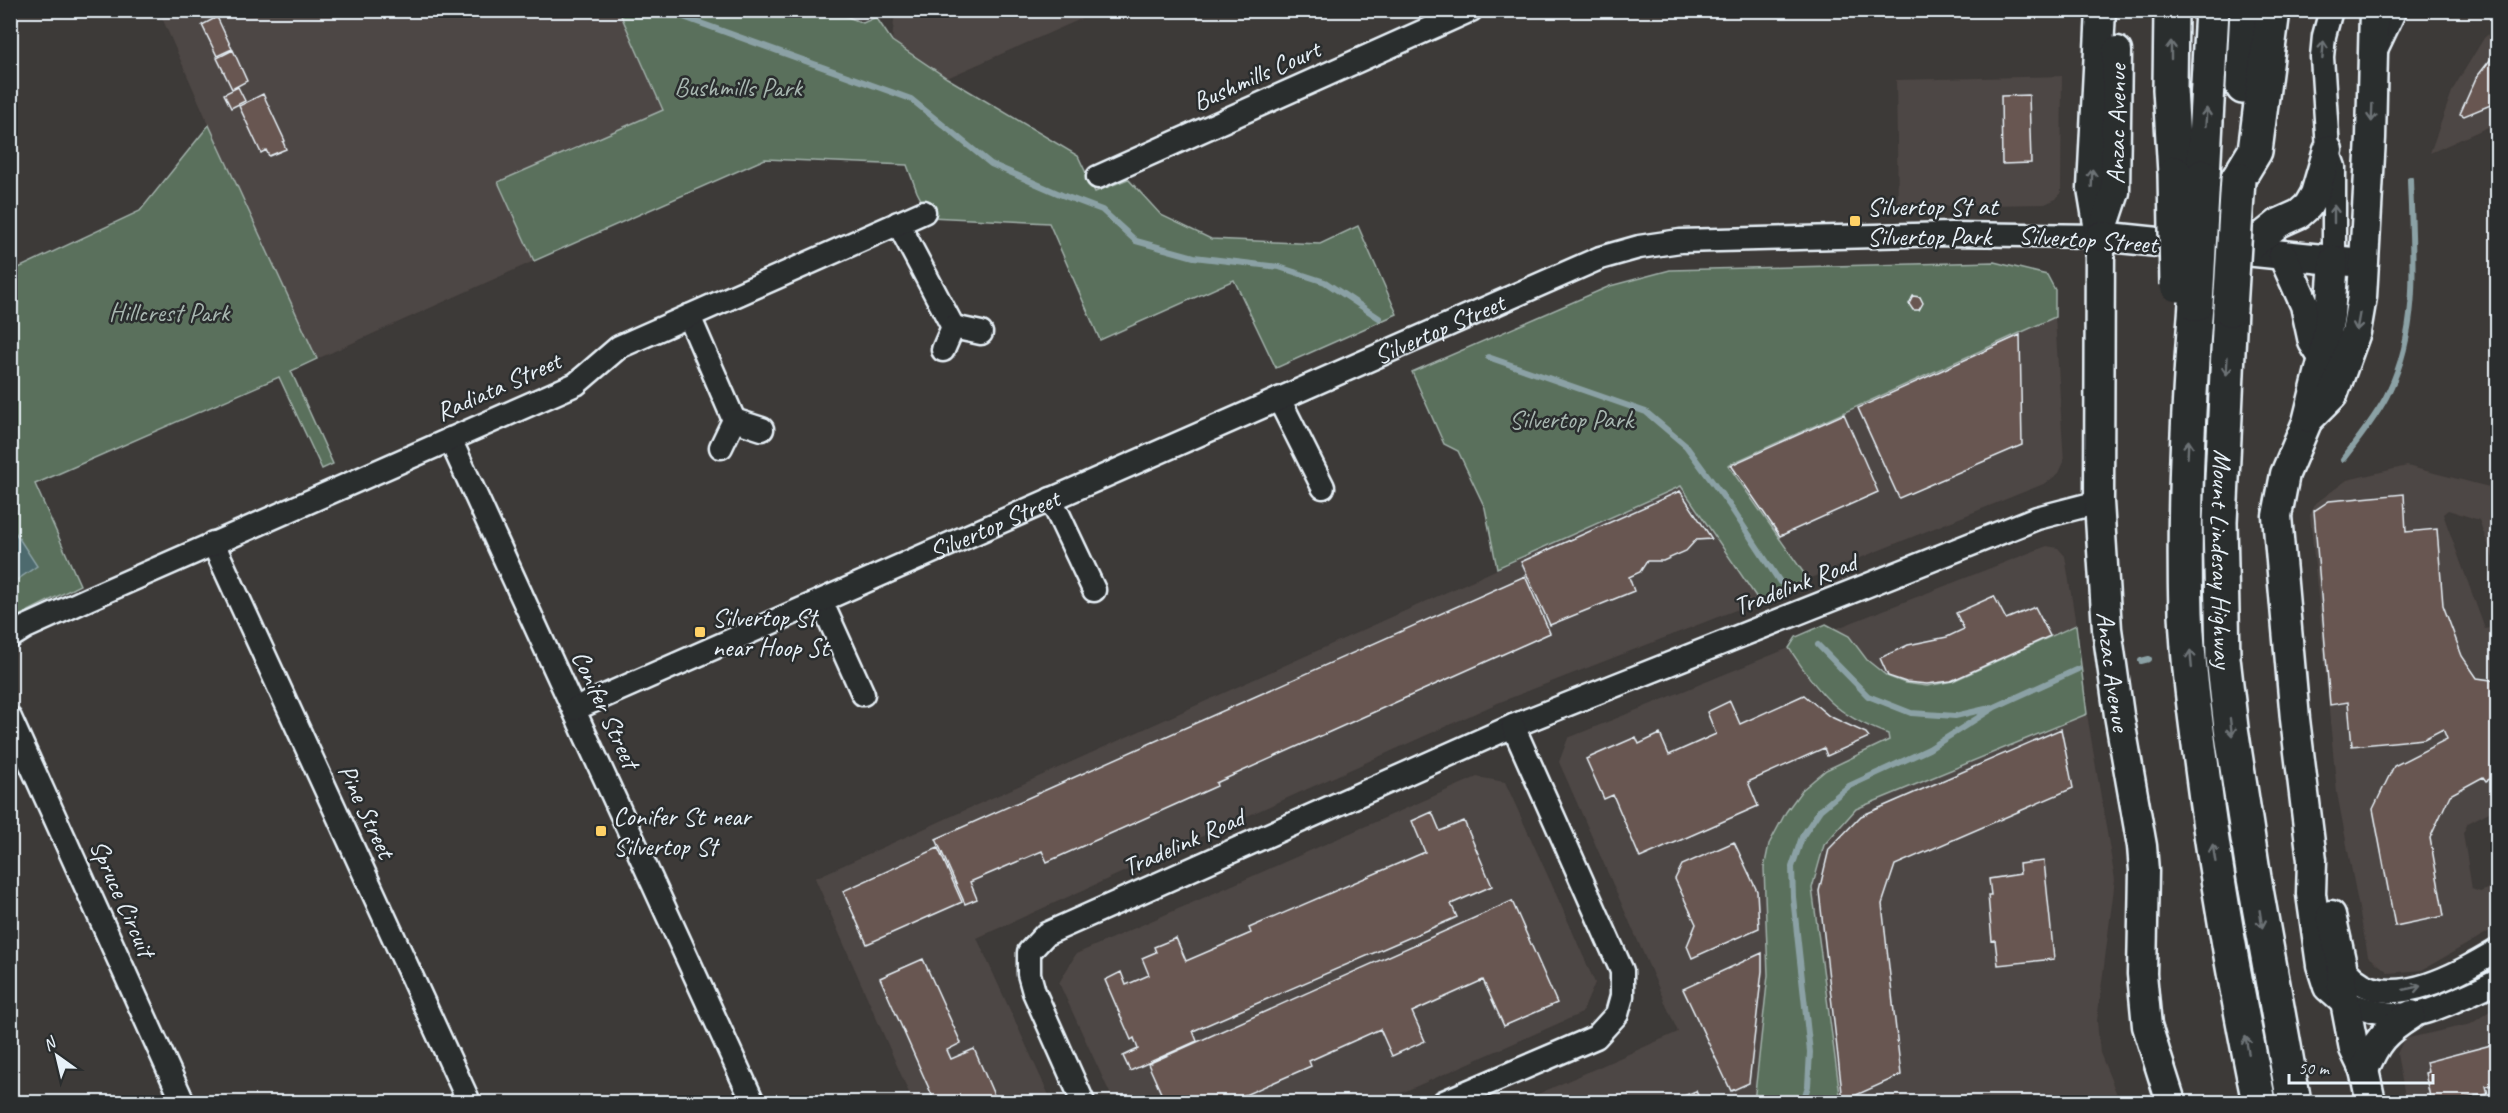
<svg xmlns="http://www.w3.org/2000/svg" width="2508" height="1113" font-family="Caveat,sans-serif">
<rect width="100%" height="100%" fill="#3d3a38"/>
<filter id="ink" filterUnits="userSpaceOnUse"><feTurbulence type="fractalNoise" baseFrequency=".0167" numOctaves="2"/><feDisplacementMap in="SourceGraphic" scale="12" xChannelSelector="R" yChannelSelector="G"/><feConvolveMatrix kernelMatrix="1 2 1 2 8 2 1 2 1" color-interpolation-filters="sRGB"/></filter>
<g filter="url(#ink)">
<path fill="#4d4644" d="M159,11H619L663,110L498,182L534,261L317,359L209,125Z
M895,11H1099L947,78L892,41Z
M2497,26V123L2430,153L2453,89L2484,38Z
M2062,76L2061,192L2056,199L2045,204L1898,207L1896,80Z
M2055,317L2064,462L2059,473L2046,483L1808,579L1728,466Z
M2407,466L2497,489V569L2479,520L2448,510L2443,514L2485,629L2497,626V808L2468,823L2463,833L2472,889L2480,892L2487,889L2497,870V927L2422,970L2389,973L2368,956L2337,793L2310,515L2316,503L2347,480Z
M1681,486L1759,601L1500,702L977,938L1052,1102H913L815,878Z
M2047,546L2058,548L2065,556L2076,625L1953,681L1927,686L1905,683L1887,676L1867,660L1849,636L1835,629Z
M1789,648L1819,692L1834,706L1862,725L1888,734L1889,740L1826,770L1802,790L1786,812L1764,868L1768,975L1754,1102H1520L1678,1032L1559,762L1568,738Z
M2087,714L2115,880L2097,1021L2100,1053L2120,1102H1862L1868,1093L1848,1102H1841L1812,888L1824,845L1856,809Z
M1477,777L1505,782L1552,885L1595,983L1582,1013L1381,1102H1114L1059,983L1076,954Z
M2497,1006V1102H2406L2397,1054L2404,1039L2471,1024Z"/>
<path fill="#5a705b" stroke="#a1b0aa" stroke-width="1.5" d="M768,10L779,15L790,11H833L863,23L876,17L892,41L947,78L1078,156L1095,192L1128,179L1161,215L1211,239L1320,244L1358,226L1397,314L1276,368L1234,280L1100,340L1049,223L930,217L917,192L907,165L765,159L534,261L498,182L663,110L619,11Z
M209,125L317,359L291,371L333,464L322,469L279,377L35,484L80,585L11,620L10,272L140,211Z
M1994,262L2047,275L2055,290V317L1728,465L1808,579L1759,601L1681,486L1497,568L1485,508L1458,451L1444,444L1412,372L1610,286L1670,270Z
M1826,624L1849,636L1867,660L1887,676L1905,683L1927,686L1953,681L2076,625L2087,714L1856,809L1824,845L1812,888L1841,1102H1754L1768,975L1764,868L1769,844L1786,812L1802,790L1826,770L1889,740L1888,734C1833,714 1820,694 1789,648L1796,637Z"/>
<path fill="#4d6b6e" stroke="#8ba1a5" stroke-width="1.5" d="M11,526L37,566L11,584Z"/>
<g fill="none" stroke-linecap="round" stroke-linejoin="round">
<path stroke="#8ba1a5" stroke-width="6" d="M664,10L911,99L991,164L1062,195L1102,210L1136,241L1194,257L1279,267L1325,282L1379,318
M1488,357L1646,412L1686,446L1730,506L1780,582
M2343,459C2357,441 2380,412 2389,391C2421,325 2412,250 2410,179
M1818,645L1868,696L1911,713L1955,716L1990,708
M2141,661L2149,659
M1803,1102L1808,1086L1810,1052L1793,897L1792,867L1802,837L1820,810L1849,786L1929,749L1995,707L2078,669"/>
</g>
<path fill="#685751" stroke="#e8f1f8" stroke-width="1.5" d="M908,10H961L960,17Z
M217,17L232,49L217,56L202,25Z
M233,50L247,81L232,89L217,58Z
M2498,50V102L2464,116L2460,114L2476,78Z
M238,87L245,101L231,108L224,94Z
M263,94L285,141L283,142L286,149L269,156L266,150L261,153L239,106Z
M2029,95L2031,163L2002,164L2001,96Z
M1913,296L1920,297L1923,303L1919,310H1913L1909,304Z
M2020,335L2022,445L1899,498L1858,408Z
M1844,414L1878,492L1780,536L1731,465Z
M1680,491L1712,539L1696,540L1686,551L1663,561H1647L1640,572L1629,577L1634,591L1550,625L1521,562Z
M2404,494L2406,532L2437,529L2443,605L2462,656L2477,678L2498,681V775L2486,781L2483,777L2450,795L2430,838L2444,916L2395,926L2373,809L2394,766L2447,739L2443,729L2424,739L2352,746L2348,702L2330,705L2314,511L2329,501Z
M1525,576L1550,633L1216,783L1217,786L1047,862L1042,851L970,882L977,899L965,904L936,839Z
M1994,596L2006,619L2035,607L2050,636L1951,681L1927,684L1906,682L1888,676L1880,658L1908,645L1947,637L1964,629L1956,613Z
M1804,695L1829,716L1866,733L1869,737L1827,756L1824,748L1748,782L1758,806L1640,858L1613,795L1604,799L1586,759L1636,737L1639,744L1660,734L1669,755L1716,734L1707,712L1730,701L1740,724Z
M2061,729L2073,788L1895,865L1882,904L1901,1075L1843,1101L1819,891L1829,849L1861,816Z
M1432,812L1440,831L1464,821L1492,886L1451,904L1457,917L1193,1031L1197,1041L1130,1071L1123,1056L1138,1049L1134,1038L1131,1040L1105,980L1121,972L1126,985L1149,975L1142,958L1156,952L1154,947L1176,938L1186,961L1251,933L1249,928L1425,852L1412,821Z
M1734,842L1757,891L1759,928L1692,958L1687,946L1696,924L1675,879L1682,865Z
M938,848L962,902L867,944L843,891Z
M2044,861L2054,959L1998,965L1995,940L1992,941L1988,895H1991L1989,879L2020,874L2019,864Z
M1512,901L1557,1003L1504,1026L1483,980L1412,1012L1425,1041L1392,1056L1380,1029L1309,1061L1311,1066L1229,1102H1165L1148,1064Z
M1762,953V971L1749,1083L1731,1091L1683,989Z
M923,959L961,1043L947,1050L951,1059L974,1049L997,1102H935L880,978Z
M2495,1044L2498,1051V1085L2486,1086L2488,1094L2467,1098L2468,1102H2431L2425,1073L2428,1072L2426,1062Z
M1696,1091L1701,1102H1669Z"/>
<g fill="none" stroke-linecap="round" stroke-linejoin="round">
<defs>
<g id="minor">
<path d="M2331,10L2324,36L2322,57L2328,150L2334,167V260"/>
<path d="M2375,52L2395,10"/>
<path d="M1098,177L1471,10"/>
<path d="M898,223L953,327"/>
<path d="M689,316L734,420"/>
<path d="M943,350L953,327L981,333"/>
<path d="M1279,399L1323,487"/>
<path d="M450,439L753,1102"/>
<path d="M721,447L734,420L762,429"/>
<path d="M1051,499L1094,590"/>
<path d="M213,543L469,1102"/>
<path d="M821,601L863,694"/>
<path d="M10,637L26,627L88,599L576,384L619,347L924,212"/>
<path id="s1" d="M575,709L1600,258L1639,247L1680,241L1951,234L2100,236"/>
<path d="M10,718L183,1102"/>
<path d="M2342,965C2346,970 2350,975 2355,979C2394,1011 2462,972 2498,950"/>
<path d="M2345,1002C2366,1010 2387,1015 2409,1015C2429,1015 2478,990 2498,981"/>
<path d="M1083,1102L1034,992L1029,974V952L1046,934L1513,726L2037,518L2099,502"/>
<path d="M1444,1102L1596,1037L1617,1014L1622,996V971L1513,726"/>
</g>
<g id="major">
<path id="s2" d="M2101,10L2092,188L2100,236L2099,502L2107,629L2119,715L2142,846L2144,871L2142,974L2147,1026L2171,1102"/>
<path id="s3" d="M2101,234L2115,192L2117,51"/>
<path d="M2100,236L2352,262"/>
<path d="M2243,252L2279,223L2299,214L2308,206L2315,194L2328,150"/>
<path d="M2283,256L2305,305L2313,342L2322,356"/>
<path d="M2334,260L2330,315L2323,358L2307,422L2285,474L2277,516L2295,719L2312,860L2311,894L2321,965L2328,987L2345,1002"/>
<path d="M2310,418L2333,395L2356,332L2362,297L2371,138L2374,10"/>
<path d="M2331,915L2342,965L2341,981L2354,1049L2364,1070L2371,1102"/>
<path d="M2364,1070C2376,1041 2384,1032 2411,1015"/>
</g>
<g id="highway">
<path d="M2171,10L2170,89L2175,173"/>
<path d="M2243,87L2247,10"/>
<path d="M2203,176L2212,10"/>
<path d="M2238,179L2255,151L2273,10"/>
<path d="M2196,304C2188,407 2183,510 2186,613C2188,667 2196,722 2203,776C2217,885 2237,994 2259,1102"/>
<path id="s4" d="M2230,309L2220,522L2223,658L2231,728L2254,878L2294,1102"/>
</g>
</defs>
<use href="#minor" stroke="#e8f1f8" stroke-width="27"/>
<use href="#major" stroke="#e8f1f8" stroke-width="33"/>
<use href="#highway" stroke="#e8f1f8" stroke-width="38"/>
<use href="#minor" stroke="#2a2d2e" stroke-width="22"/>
<use href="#major" stroke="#2a2d2e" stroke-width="28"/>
<use href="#highway" stroke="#2a2d2e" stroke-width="33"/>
<defs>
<path id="highway-bridge" d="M2175,173L2177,285
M2196,304L2203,176
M2230,309L2238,179"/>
</defs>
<use href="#highway-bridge" stroke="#e8f1f8" stroke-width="38" stroke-linecap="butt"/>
<use href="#highway-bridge" stroke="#2a2d2e" stroke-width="33"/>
</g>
<defs><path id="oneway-shaft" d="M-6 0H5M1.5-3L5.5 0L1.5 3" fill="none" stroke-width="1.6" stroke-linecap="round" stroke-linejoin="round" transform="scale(1.5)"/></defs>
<g stroke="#6c7275">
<use href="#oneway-shaft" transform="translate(2171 50) rotate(-90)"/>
<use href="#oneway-shaft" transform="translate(2323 50) rotate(-86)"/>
<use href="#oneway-shaft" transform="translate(2372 113) rotate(92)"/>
<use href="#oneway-shaft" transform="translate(2206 117) rotate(-87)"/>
<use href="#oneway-shaft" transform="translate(2092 178) rotate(-88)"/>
<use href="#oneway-shaft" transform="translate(2334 214) rotate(-90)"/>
<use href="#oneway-shaft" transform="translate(2358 322) rotate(100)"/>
<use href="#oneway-shaft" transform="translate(2227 366) rotate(93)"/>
<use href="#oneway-shaft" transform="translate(2188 449) rotate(-87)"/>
<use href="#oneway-shaft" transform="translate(2191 659) rotate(-95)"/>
<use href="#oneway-shaft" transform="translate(2231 727) rotate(83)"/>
<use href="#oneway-shaft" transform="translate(2214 853) rotate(-99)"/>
<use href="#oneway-shaft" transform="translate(2261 919) rotate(81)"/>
<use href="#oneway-shaft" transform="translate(2412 988) rotate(-12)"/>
<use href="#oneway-shaft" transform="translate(2247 1045) rotate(-101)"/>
</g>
</g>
<g fill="#ffd166" stroke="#2a2d2e" stroke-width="2">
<rect x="1849" y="215" width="12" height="12" rx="3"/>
<rect x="694" y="626" width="12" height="12" rx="3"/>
<rect x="595" y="825" width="12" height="12" rx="3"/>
</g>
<g text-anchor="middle" stroke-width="5" stroke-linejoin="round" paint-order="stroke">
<g font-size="26" fill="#e8f1f8" stroke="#2a2d2e">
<text transform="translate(1256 75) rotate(-24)" y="9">Bushmills Court</text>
<text dy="9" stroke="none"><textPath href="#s3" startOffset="112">Anzac Avenue</textPath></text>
<text transform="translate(2088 239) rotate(4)" y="9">Silvertop Street</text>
<text dy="9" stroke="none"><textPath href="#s1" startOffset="944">Silvertop Street</textPath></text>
<text transform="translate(498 386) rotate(-24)" y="9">Radiata Street</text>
<text dy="9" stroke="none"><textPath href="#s1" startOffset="458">Silvertop Street</textPath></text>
<text dy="9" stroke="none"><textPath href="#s4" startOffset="250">Mount Lindesay Highway</textPath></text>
<text transform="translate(1795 584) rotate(-21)" y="9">Tradelink Road</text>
<text dy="9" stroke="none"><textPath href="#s2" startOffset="663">Anzac Avenue</textPath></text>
<text transform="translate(606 709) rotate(65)" y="9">Conifer Street</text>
<text transform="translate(367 811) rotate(65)" y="9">Pine Street</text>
<text transform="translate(1183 842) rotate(-24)" y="9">Tradelink Road</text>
<text transform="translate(123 898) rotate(66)" y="9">Spruce Circuit</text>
</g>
<g font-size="26" fill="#a8b7b1" stroke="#2a2d2e">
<text x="738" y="96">Bushmills Park</text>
<text x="169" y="321">Hillcrest Park</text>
<text x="1571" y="428">Silvertop Park</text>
</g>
<g font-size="26" fill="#e8f1f8" stroke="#2a2d2e" text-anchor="start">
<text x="1867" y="215">Silvertop St at<tspan x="1867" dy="30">Silvertop Park</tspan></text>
<text x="712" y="626">Silvertop St<tspan x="712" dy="30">near Hoop St</tspan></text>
<text x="613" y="825">Conifer St near<tspan x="613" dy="30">Silvertop St</tspan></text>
</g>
</g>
<rect width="2508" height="1113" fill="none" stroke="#2a2d2e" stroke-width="36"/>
<rect x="18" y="18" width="2472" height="1077" fill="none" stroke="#e8f1f8" stroke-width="2" filter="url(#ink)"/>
<g transform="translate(57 1056) rotate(326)" stroke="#2a2d2e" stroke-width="4.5" paint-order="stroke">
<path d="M0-4.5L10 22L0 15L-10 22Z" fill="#e8f1f8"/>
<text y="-9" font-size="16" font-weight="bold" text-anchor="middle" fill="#e8f1f8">N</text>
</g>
<path d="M2289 1074v9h144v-9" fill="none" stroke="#e8f1f8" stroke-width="3"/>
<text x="2298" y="1074" font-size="18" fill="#e8f1f8" stroke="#2a2d2e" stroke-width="4.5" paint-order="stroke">50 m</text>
</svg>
